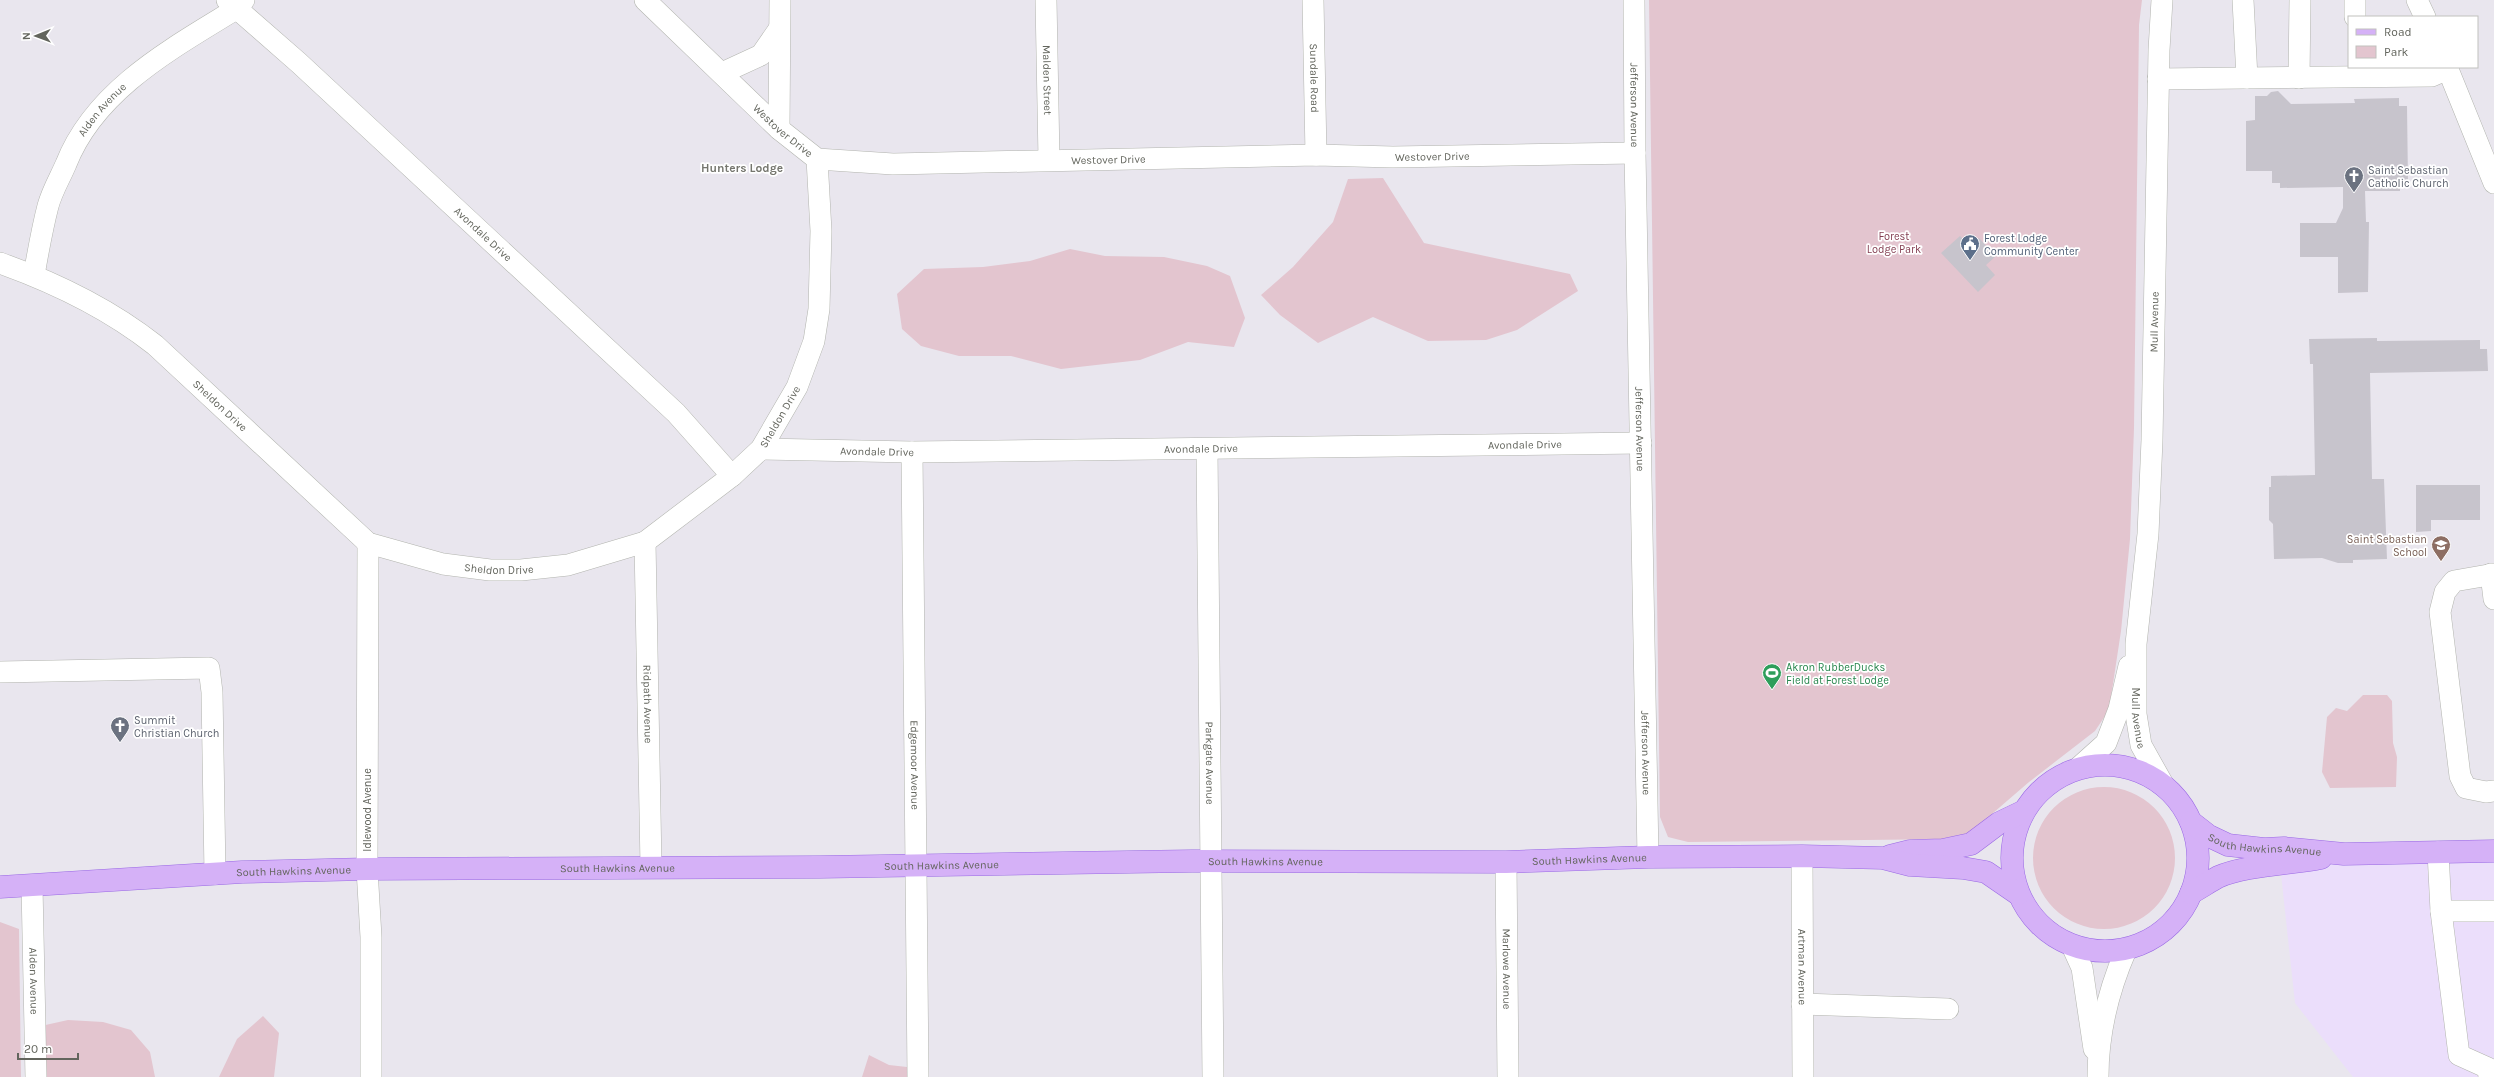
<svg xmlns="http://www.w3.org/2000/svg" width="2494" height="1077" font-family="Karla,sans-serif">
<rect width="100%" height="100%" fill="#e9e6ee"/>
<path fill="#ebdefb" d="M2494,851V1077H2353L2295,1003L2280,865Z"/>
<path fill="#e3c5cf" d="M1649,0H2142L2139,25L2134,428L2130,539L2121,631L2109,710L2095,731L2029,782L1971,832L1951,839L1688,842L1668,837L1660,817Z
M1383,178L1424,243L1570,274L1578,291L1517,330L1486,340L1428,341L1373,317L1318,343L1280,315L1261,295L1293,267L1333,222L1348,179Z
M1070,249L1105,256L1164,257L1207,266L1230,276L1245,318L1234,347L1188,342L1140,360L1061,369L1011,356H959L921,346L902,329L897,294L924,269L983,267L1030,261Z
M2363,695H2387L2392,701L2393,743L2397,757L2396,787L2330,788L2322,772L2327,717L2336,708L2347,711Z
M2033 858a71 71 0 1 1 142 0a71 71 0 1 1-142 0Z
M0,922L19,929L21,1077H0Z
M263,1016L279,1033L274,1077H219L237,1039Z
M68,1020L103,1022L131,1030L150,1052L155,1077H42L41,1026Z
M869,1055L889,1065L907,1067V1077H862Z"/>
<path fill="#c7c4cc" d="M2278,91L2291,104L2355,103L2354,99L2399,98V106H2407L2408,183H2400V191H2365L2366,222H2369L2368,292L2338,293V257H2300V223H2336L2343,208V187L2280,188V183H2272V171H2246V121L2255,120V96H2267L2271,92Z
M1960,236L1970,246L1979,238L1996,256L1986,265L1995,275L1978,292L1941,253Z
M2377,338V341L2480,340V349H2487L2488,371L2370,373L2372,479H2384L2387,559L2353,560V563H2338L2322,558L2274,559L2273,524L2269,520V487H2271V476L2315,475L2313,364H2310L2309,339Z
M2416,485H2480V520H2431V531L2416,532Z"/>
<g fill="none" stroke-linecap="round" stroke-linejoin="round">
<defs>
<g id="minor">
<path id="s1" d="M227,0L299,63L676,413L732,476"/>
<path id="s2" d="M645,0L779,129L817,159L893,164L1316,155L1393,157L1635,153"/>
<path id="s3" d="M1046,0L1049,159"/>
<path id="s4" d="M1313,0L1316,155"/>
<path id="s5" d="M1634,0L1635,153L1648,857"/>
<path id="s6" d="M2162,0L2159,50L2152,440L2148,534L2136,644V714L2141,745L2164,786"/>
<path d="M2243,0L2247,78"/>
<path d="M2355,0V17"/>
<path d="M2417,0L2425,17"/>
<path d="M2447,67L2494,183"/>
<path d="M722,73L761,55L779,29"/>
<path d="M2299,78L2300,0"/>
<path d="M2158,79L2432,76L2448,69"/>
<path d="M779,129L780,0"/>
<path id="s7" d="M0,263C56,283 108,308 155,345L368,543L443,564L490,570H521L568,565L645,542L732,476L761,449L797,387L814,341L819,309L821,231L817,159"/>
<path id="s8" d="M34,275C38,252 42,229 48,206C52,191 60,178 66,164C95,90 171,49 236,9L244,0"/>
<path id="s9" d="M761,449L912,452L1641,443"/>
<path id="s10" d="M1207,449L1213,1077"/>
<path id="s11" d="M912,452L918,1077"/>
<path id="s12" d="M645,542L651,866"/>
<path d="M368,543L367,869L371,937V1077"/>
<path d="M2491,574L2494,599"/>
<path d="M2494,574L2454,581L2445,592L2440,612L2460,776L2466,788L2486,792L2494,791"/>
<path d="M0,672L209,668L212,692L215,874"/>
<path d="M2077,769L2106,743L2119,709L2129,666"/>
<path d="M2438,852L2441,911L2459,1055L2488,1068L2489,1077"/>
<path id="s13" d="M1802,856L1803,1077"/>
<path id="s14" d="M1506,862L1508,1077"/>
<path id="s15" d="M32,886L36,1077"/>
<path d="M2441,911H2494"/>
<path d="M2072,946L2082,968L2094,1049"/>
<path d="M1802,1004L1948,1009"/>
<path d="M2098,1077C2098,1034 2109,989 2126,950"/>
</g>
<g id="major">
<circle cx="2105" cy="858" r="93"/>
<path id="s16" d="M2191,822L2209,836L2228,845L2264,849L2284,848L2344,854L2494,851"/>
<path d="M1890,856L1910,851L1943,850L1971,844L1999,823L2024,811"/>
<path id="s17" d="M0,887L242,872L367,869L820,867L1192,861L1506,862L1648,857L1802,856L1883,858L1910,865L1963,868L1986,872L2018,894"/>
<path d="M2191,893C2200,888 2209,882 2218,877C2244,865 2292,864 2321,858"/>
</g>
</defs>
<use href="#minor" stroke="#b2b4ae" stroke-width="22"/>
<use href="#major" stroke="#9969e4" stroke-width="23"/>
<use href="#minor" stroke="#fff" stroke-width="21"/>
<use href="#major" stroke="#d5b1f7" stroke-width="22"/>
</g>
<defs>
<symbol id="church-pin" viewBox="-11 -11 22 30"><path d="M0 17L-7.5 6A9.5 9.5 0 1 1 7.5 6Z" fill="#6b7280" stroke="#fff"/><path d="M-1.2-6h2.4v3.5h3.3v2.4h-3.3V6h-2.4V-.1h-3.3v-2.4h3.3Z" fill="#fff"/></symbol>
<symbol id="civic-pin" viewBox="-11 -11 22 30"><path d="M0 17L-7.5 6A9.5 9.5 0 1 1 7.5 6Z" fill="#5c6f8a" stroke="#fff"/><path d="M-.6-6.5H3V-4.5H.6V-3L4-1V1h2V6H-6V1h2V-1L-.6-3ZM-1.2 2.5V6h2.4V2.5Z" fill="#fff"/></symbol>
<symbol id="school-pin" viewBox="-11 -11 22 30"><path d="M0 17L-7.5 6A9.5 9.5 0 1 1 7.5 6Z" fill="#8d6e63" stroke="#fff"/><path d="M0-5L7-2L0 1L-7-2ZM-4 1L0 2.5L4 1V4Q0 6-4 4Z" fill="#fff"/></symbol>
<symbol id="stadium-pin" viewBox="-11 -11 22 30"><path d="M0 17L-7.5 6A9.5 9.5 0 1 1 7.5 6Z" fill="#2e9e5b" stroke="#fff"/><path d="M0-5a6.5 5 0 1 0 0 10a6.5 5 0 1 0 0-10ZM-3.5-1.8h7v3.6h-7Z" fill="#fff"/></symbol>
</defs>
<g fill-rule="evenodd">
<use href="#church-pin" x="2343" y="165" width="22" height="30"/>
<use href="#civic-pin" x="1959" y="233" width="22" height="30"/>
<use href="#school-pin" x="2430" y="534" width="22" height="30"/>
<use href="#stadium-pin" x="1761" y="662" width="22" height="30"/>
<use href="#church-pin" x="109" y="715" width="22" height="30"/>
</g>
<g text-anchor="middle" stroke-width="3.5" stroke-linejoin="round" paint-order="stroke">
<g font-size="11" fill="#63655d" stroke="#fff">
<text dy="4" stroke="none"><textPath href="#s4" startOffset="78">Sundale Road</textPath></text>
<text dy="4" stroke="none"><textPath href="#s3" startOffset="80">Malden Street</textPath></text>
<text dy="4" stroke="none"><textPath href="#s5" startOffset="105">Jefferson Avenue</textPath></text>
<text dy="4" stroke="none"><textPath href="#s8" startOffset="182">Alden Avenue</textPath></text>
<text dy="4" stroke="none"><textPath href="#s2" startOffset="190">Westover Drive</textPath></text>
<text dy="4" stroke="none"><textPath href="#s2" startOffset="850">Westover Drive</textPath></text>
<text dy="4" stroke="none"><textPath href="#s2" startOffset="526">Westover Drive</textPath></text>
<text dy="4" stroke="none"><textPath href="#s1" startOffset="347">Avondale Drive</textPath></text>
<text transform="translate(2154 322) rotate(-89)" y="4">Mull Avenue</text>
<text dy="4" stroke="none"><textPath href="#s7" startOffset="265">Sheldon Drive</textPath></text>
<text dy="4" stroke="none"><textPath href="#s7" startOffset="937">Sheldon Drive</textPath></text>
<text dy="4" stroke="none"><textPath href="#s5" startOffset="429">Jefferson Avenue</textPath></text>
<text dy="4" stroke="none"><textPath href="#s9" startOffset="764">Avondale Drive</textPath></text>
<text dy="4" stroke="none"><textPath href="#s9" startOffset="440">Avondale Drive</textPath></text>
<text dy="4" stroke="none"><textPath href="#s9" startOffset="116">Avondale Drive</textPath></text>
<text dy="4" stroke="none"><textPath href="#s7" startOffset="601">Sheldon Drive</textPath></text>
<text dy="4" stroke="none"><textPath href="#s12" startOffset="162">Ridpath Avenue</textPath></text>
<text dy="4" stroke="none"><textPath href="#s6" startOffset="719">Mull Avenue</textPath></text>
<text dy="4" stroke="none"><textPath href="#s5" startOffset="753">Jefferson Avenue</textPath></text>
<text dy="4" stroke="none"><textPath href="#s10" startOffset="314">Parkgate Avenue</textPath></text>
<text dy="4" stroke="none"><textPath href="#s11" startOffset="313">Edgemoor Avenue</textPath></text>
<text transform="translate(367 810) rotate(-90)" y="4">Idlewood Avenue</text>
<text dy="4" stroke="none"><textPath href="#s16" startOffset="80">South Hawkins Avenue</textPath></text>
<text dy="4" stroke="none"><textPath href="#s17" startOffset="1590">South Hawkins Avenue</textPath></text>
<text dy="4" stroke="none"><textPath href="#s17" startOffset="1266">South Hawkins Avenue</textPath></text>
<text dy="4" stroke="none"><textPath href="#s17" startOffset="942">South Hawkins Avenue</textPath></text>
<text dy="4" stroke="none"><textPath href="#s17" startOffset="618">South Hawkins Avenue</textPath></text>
<text dy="4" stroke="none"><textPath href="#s17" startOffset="294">South Hawkins Avenue</textPath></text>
<text dy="4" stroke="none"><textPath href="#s13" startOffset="111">Artman Avenue</textPath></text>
<text dy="4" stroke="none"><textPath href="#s14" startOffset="107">Marlowe Avenue</textPath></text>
<text dy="4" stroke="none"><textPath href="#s15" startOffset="95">Alden Avenue</textPath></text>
</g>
<g font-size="11" fill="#5b616d" stroke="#fff" text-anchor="start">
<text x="2368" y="174">Saint Sebastian<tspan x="2368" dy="13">Catholic Church</tspan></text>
<text x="134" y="724">Summit<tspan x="134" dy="13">Christian Church</tspan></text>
</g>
<g font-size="11" fill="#833e51" stroke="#fff">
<text x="1894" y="240">Forest<tspan x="1894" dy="13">Lodge Park</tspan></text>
</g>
<g font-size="11" fill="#4e5e75" stroke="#fff" text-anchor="start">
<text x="1984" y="242">Forest Lodge<tspan x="1984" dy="13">Community Center</tspan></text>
</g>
<g font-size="11" fill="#785e54" stroke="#fff" text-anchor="end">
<text x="2427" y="543">Saint Sebastian<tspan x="2427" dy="13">School</tspan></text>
</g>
<g font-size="11" fill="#27864d" stroke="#fff" text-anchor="start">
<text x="1786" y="671">Akron RubberDucks<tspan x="1786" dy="13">Field at Forest Lodge</tspan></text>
</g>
<g font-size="12" font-weight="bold" fill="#75766e" stroke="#fff">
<text x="742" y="172">Hunters Lodge</text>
</g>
</g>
<rect x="2348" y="16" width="130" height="52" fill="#ffffff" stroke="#c1c1be"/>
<rect x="2356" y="29" width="20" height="6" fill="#d5b1f7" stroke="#c1c1be"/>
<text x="2384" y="36" font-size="12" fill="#63655d">Road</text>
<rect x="2356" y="46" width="20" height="12" fill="#e3c5cf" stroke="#c1c1be"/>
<text x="2384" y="56" font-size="12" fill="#63655d">Park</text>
<g transform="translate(36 36) rotate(269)" stroke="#ffffff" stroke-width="3" paint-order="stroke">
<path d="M0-3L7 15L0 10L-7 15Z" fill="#63655d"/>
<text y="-6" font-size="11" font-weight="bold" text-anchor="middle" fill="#63655d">N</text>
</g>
<path d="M18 1053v6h60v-6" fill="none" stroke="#63655d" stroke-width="2"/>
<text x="24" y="1053" font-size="12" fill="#63655d" stroke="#ffffff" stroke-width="3" paint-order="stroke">20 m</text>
</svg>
